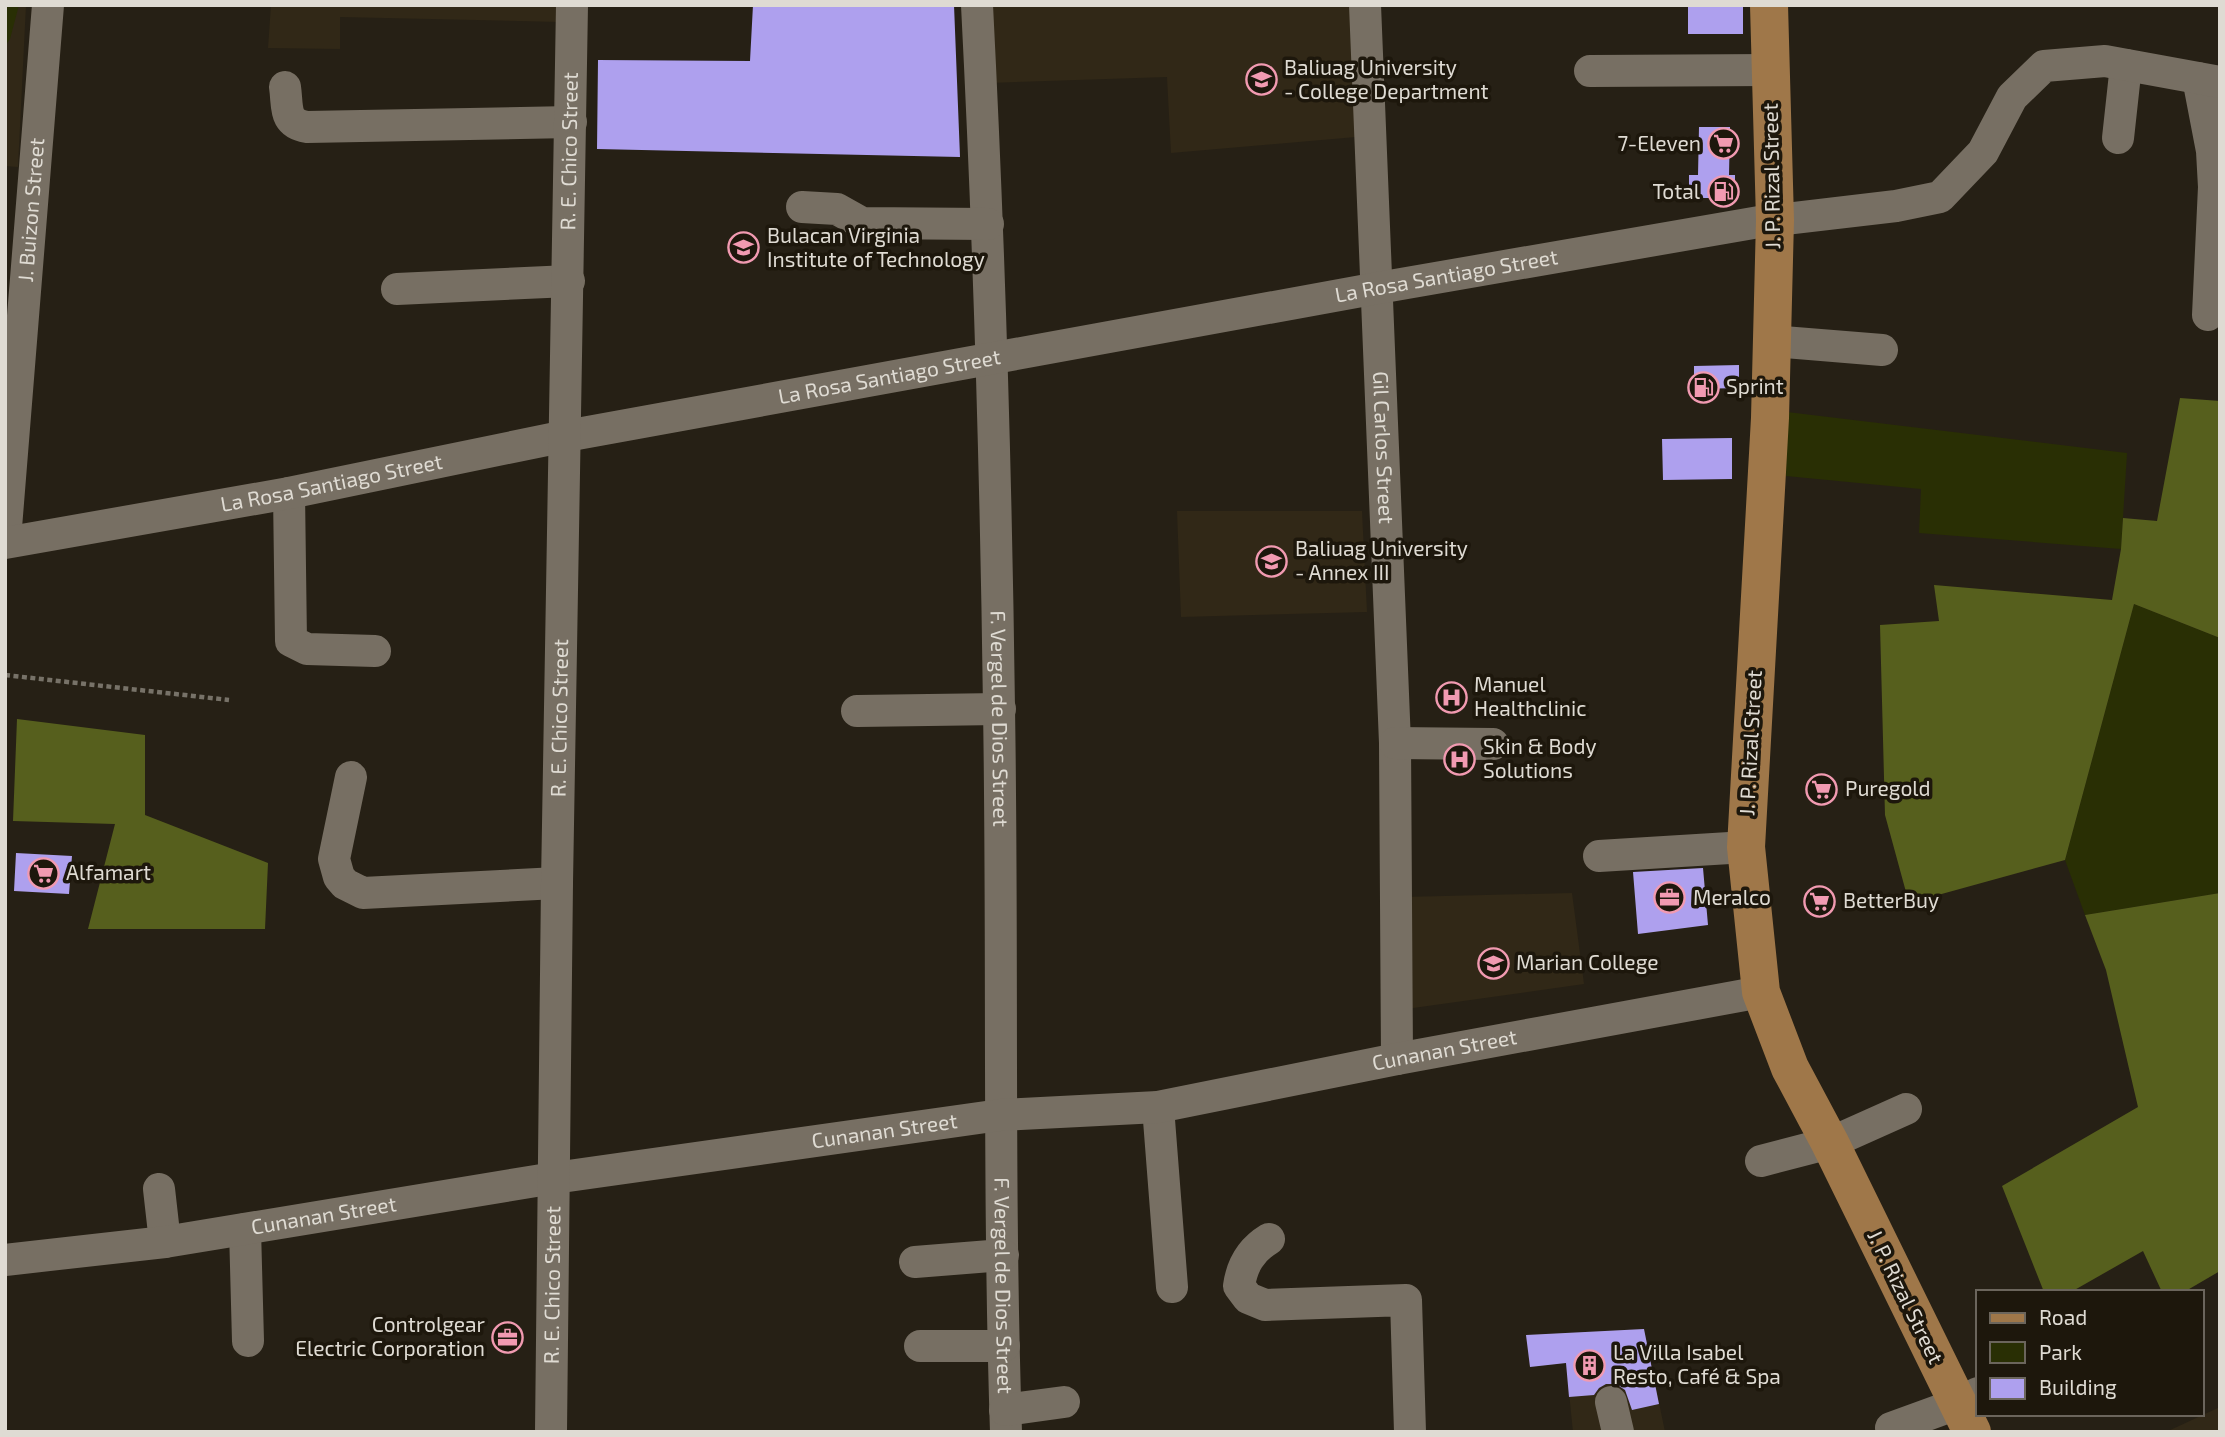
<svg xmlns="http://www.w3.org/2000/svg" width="2225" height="1437" font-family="'Exo 2',sans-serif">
<rect width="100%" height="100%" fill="#262015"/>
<path fill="#312817" d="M5,5H26L18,167L5,166Z
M271,5H560V22L340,17V49L268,48Z
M985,5H1355L1356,137L1171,153L1167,77L987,83Z
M1177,511H1362L1367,612L1181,617Z
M1572,893L1584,984L1406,1009L1403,897Z
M1644,1329L1665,1432H1573L1566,1363L1530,1367L1526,1335Z
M2220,1407V1432H2166Z"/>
<path fill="#292f04" d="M5,5H19L10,39L5,46Z
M1787,412L2127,453L2121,549L1919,533L1921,489L1786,476Z
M2134,604L2220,638V893L2085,915L2065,860Z"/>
<path fill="#565f1d" d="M2180,398L2220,401V638L2134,604L2065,860L1909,903L1885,815L1880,625L1939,621L1934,585L2112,600L2121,549L2123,518L2157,521Z
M17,719L145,735V815L268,863L265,929H88L115,824L13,821Z
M2220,893V1271L2184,1292H2162L2143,1251L2071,1292H2044L2002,1186L2138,1107L2106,970L2085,915Z"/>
<path fill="#aea0ee" d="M753,5H954L960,157L597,149L598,60L750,61Z
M1688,6H1743V34H1688Z
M1699,127H1730L1729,175H1735V198H1689V175H1698Z
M1739,365V388L1694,389V366Z
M1732,438V479L1663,480L1662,439Z
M16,853L72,856L69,894L14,891Z
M1703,868L1708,925L1638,934L1633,872Z
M1644,1329L1659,1404L1632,1410L1625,1390L1616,1384H1606L1599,1388L1594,1395L1569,1397L1566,1363L1530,1367L1526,1335Z"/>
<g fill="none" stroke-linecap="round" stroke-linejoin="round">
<path stroke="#777268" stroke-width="4.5" stroke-dasharray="5 3.5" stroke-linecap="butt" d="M5,675L229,700"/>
<g stroke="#776f63" stroke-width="32">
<path id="s1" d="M977,5C989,239 996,473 999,708C1003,949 998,1190 1006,1432"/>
<path id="s2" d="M1365,5L1395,743L1397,1059"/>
<path d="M1590,71L1770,70"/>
<path d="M2198,78L2212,151L2214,187L2208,315"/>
<path d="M285,87C288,107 283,123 307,127L571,122"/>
<path d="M2118,138L2126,65"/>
<path d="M802,207L837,209L862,223L988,224"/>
<path d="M397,289L569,281"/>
<path d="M1772,341L1882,350"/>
<path d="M289,493L291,641L307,649L375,651"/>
<path id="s3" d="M5,540L48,5"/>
<path id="s4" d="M5,543L289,493L566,436L1378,288L1759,222L1896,206L1940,197L1983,152L2012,97L2044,66L2105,61L2220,82"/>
<path d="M857,711L1000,709"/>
<path d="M1395,743L1493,744"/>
<path d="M351,777L334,859L339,877L345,884L363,893L557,883"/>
<path d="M1599,856L1746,847"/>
<path d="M1158,1107L1172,1287"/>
<path d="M1761,1161L1830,1143L1906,1109"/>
<path d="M159,1189L165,1242"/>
<path d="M245,1229L248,1341"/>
<path d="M1269,1239C1251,1250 1242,1265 1239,1286L1248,1298L1265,1305L1406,1300L1410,1432"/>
<path id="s5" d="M5,1260L165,1242L554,1178L1000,1115L1158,1107L1397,1059L1761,992"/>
<path d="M915,1262L1003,1255"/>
<path d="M920,1346H1004"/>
<path d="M1611,1402L1618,1432"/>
<path d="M1005,1410L1064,1402"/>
<path d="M1891,1428L1957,1404L1978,1393"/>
<path id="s6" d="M551,1432L557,883L572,5"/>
</g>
<path stroke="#9f7749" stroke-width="38" d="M1769,5L1775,220L1770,418L1746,847L1761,992L1790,1068L1830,1143L1972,1432"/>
</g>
<defs>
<symbol id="university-ring" viewBox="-11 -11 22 22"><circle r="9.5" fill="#1d170c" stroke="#f19ab1" stroke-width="1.5"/><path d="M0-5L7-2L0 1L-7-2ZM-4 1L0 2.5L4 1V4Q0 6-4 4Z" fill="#f19ab1"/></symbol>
<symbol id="supermarket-ring" viewBox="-11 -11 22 22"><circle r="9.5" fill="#1d170c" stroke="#f19ab1" stroke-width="1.5"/><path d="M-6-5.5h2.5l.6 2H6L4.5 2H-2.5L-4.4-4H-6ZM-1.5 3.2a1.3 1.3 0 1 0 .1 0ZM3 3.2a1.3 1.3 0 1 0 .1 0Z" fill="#f19ab1"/></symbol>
<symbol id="fuel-ring" viewBox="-11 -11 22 22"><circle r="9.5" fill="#1d170c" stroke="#f19ab1" stroke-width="1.5"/><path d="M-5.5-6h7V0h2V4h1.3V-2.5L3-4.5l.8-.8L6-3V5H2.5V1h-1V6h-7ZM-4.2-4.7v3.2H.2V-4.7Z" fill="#f19ab1"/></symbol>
<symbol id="school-ring" viewBox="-11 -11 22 22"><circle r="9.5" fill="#1d170c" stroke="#f19ab1" stroke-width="1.5"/><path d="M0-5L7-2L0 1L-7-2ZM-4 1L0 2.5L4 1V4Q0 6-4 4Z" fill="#f19ab1"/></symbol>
<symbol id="hospital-ring" viewBox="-11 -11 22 22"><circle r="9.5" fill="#1d170c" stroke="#f19ab1" stroke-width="1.5"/><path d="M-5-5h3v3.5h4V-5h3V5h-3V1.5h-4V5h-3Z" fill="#f19ab1"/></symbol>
<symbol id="office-ring" viewBox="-11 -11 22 22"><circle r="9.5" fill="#1d170c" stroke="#f19ab1" stroke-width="1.5"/><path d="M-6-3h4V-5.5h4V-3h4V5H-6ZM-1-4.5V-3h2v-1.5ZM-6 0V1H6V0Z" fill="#f19ab1"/></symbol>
<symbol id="building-ring" viewBox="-11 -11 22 22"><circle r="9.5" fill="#1d170c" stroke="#f19ab1" stroke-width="1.5"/><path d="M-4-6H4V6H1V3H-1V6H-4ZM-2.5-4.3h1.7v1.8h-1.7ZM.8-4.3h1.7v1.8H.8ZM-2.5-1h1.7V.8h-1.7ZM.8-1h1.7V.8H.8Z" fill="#f19ab1"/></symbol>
</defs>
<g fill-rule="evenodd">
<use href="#university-ring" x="1244" y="62" width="35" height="35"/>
<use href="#supermarket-ring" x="1706" y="126" width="35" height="35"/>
<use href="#fuel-ring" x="1706" y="174" width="35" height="35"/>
<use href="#school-ring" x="726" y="230" width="35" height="35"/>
<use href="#fuel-ring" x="1686" y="370" width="35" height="35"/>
<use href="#university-ring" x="1254" y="544" width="35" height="35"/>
<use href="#hospital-ring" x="1434" y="680" width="35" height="35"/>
<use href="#hospital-ring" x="1442" y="742" width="35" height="35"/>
<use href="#supermarket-ring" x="1804" y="772" width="35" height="35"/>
<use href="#supermarket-ring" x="26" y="856" width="35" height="35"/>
<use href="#office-ring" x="1652" y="880" width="35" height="35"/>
<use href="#supermarket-ring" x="1802" y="884" width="35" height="35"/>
<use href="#university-ring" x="1476" y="946" width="35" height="35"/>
<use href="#office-ring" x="490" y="1320" width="35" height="35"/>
<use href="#building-ring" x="1572" y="1348" width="35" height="35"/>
</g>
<g text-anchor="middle" stroke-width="7" stroke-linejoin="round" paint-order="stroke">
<g font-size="21" fill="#dfdbd3" stroke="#1d170c" text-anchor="start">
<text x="1284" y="75">Baliuag University<tspan x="1284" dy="24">- College Department</tspan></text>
<text x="1701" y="151" text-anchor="end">7-Eleven</text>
<text x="1700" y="199" text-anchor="end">Total</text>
<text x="767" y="243">Bulacan Virginia<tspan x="767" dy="24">Institute of Technology</tspan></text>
<text x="1726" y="394">Sprint</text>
<text x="1295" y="556">Baliuag University<tspan x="1295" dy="24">- Annex III</tspan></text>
<text x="1474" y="692">Manuel<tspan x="1474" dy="24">Healthclinic</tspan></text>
<text x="1483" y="754">Skin &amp; Body<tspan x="1483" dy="24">Solutions</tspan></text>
<text x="1845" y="796">Puregold</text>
<text x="66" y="880">Alfamart</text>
<text x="1693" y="905">Meralco</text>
<text x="1843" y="908">BetterBuy</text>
<text x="1516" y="970">Marian College</text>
<text x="485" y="1332" text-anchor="end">Controlgear<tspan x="485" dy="24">Electric Corporation</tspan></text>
<text x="1613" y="1360">La Villa Isabel<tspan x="1613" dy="24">Resto, Café &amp; Spa</tspan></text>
</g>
<g font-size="21" fill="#dfdbd3" stroke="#1d170c">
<text dy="7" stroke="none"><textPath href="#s6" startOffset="1281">R. E. Chico Street</textPath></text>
<text transform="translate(1772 176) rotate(-91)" y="7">J. P. Rizal Street</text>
<text dy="7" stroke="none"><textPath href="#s3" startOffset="331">J. Buizon Street</textPath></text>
<text dy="7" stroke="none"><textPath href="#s4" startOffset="1466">La Rosa Santiago Street</textPath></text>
<text dy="7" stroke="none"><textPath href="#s4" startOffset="900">La Rosa Santiago Street</textPath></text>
<text dy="7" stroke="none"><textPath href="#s2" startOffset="443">Gil Carlos Street</textPath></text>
<text dy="7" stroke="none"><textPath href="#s4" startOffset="332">La Rosa Santiago Street</textPath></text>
<text dy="7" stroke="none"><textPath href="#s6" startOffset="714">R. E. Chico Street</textPath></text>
<text dy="7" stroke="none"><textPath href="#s1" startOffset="714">F. Vergel de Dios Street</textPath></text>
<text transform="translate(1751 743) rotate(-87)" y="7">J. P. Rizal Street</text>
<text dy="7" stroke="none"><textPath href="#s5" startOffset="1456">Cunanan Street</textPath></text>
<text dy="7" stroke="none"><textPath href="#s5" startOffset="889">Cunanan Street</textPath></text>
<text dy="7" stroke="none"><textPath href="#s5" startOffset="322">Cunanan Street</textPath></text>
<text dy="7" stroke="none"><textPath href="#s6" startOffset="147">R. E. Chico Street</textPath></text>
<text dy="7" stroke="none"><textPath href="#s1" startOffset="1281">F. Vergel de Dios Street</textPath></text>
<text transform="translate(1905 1297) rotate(64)" y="7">J. P. Rizal Street</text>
</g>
</g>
<rect width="2225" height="1437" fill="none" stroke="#dfdbd3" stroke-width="14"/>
<rect x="1976" y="1290" width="228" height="126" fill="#1d170c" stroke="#6b655c" stroke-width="2"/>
<rect x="1990" y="1313" width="35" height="10" fill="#9f7749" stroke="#6b655c" stroke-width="2"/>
<text x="2039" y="1325" font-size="21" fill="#dfdbd3">Road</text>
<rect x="1990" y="1342" width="35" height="21" fill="#292f04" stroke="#6b655c" stroke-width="2"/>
<text x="2039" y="1360" font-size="21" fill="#dfdbd3">Park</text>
<rect x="1990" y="1378" width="35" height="21" fill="#aea0ee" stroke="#6b655c" stroke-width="2"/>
<text x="2039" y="1395" font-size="21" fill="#dfdbd3">Building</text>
</svg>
